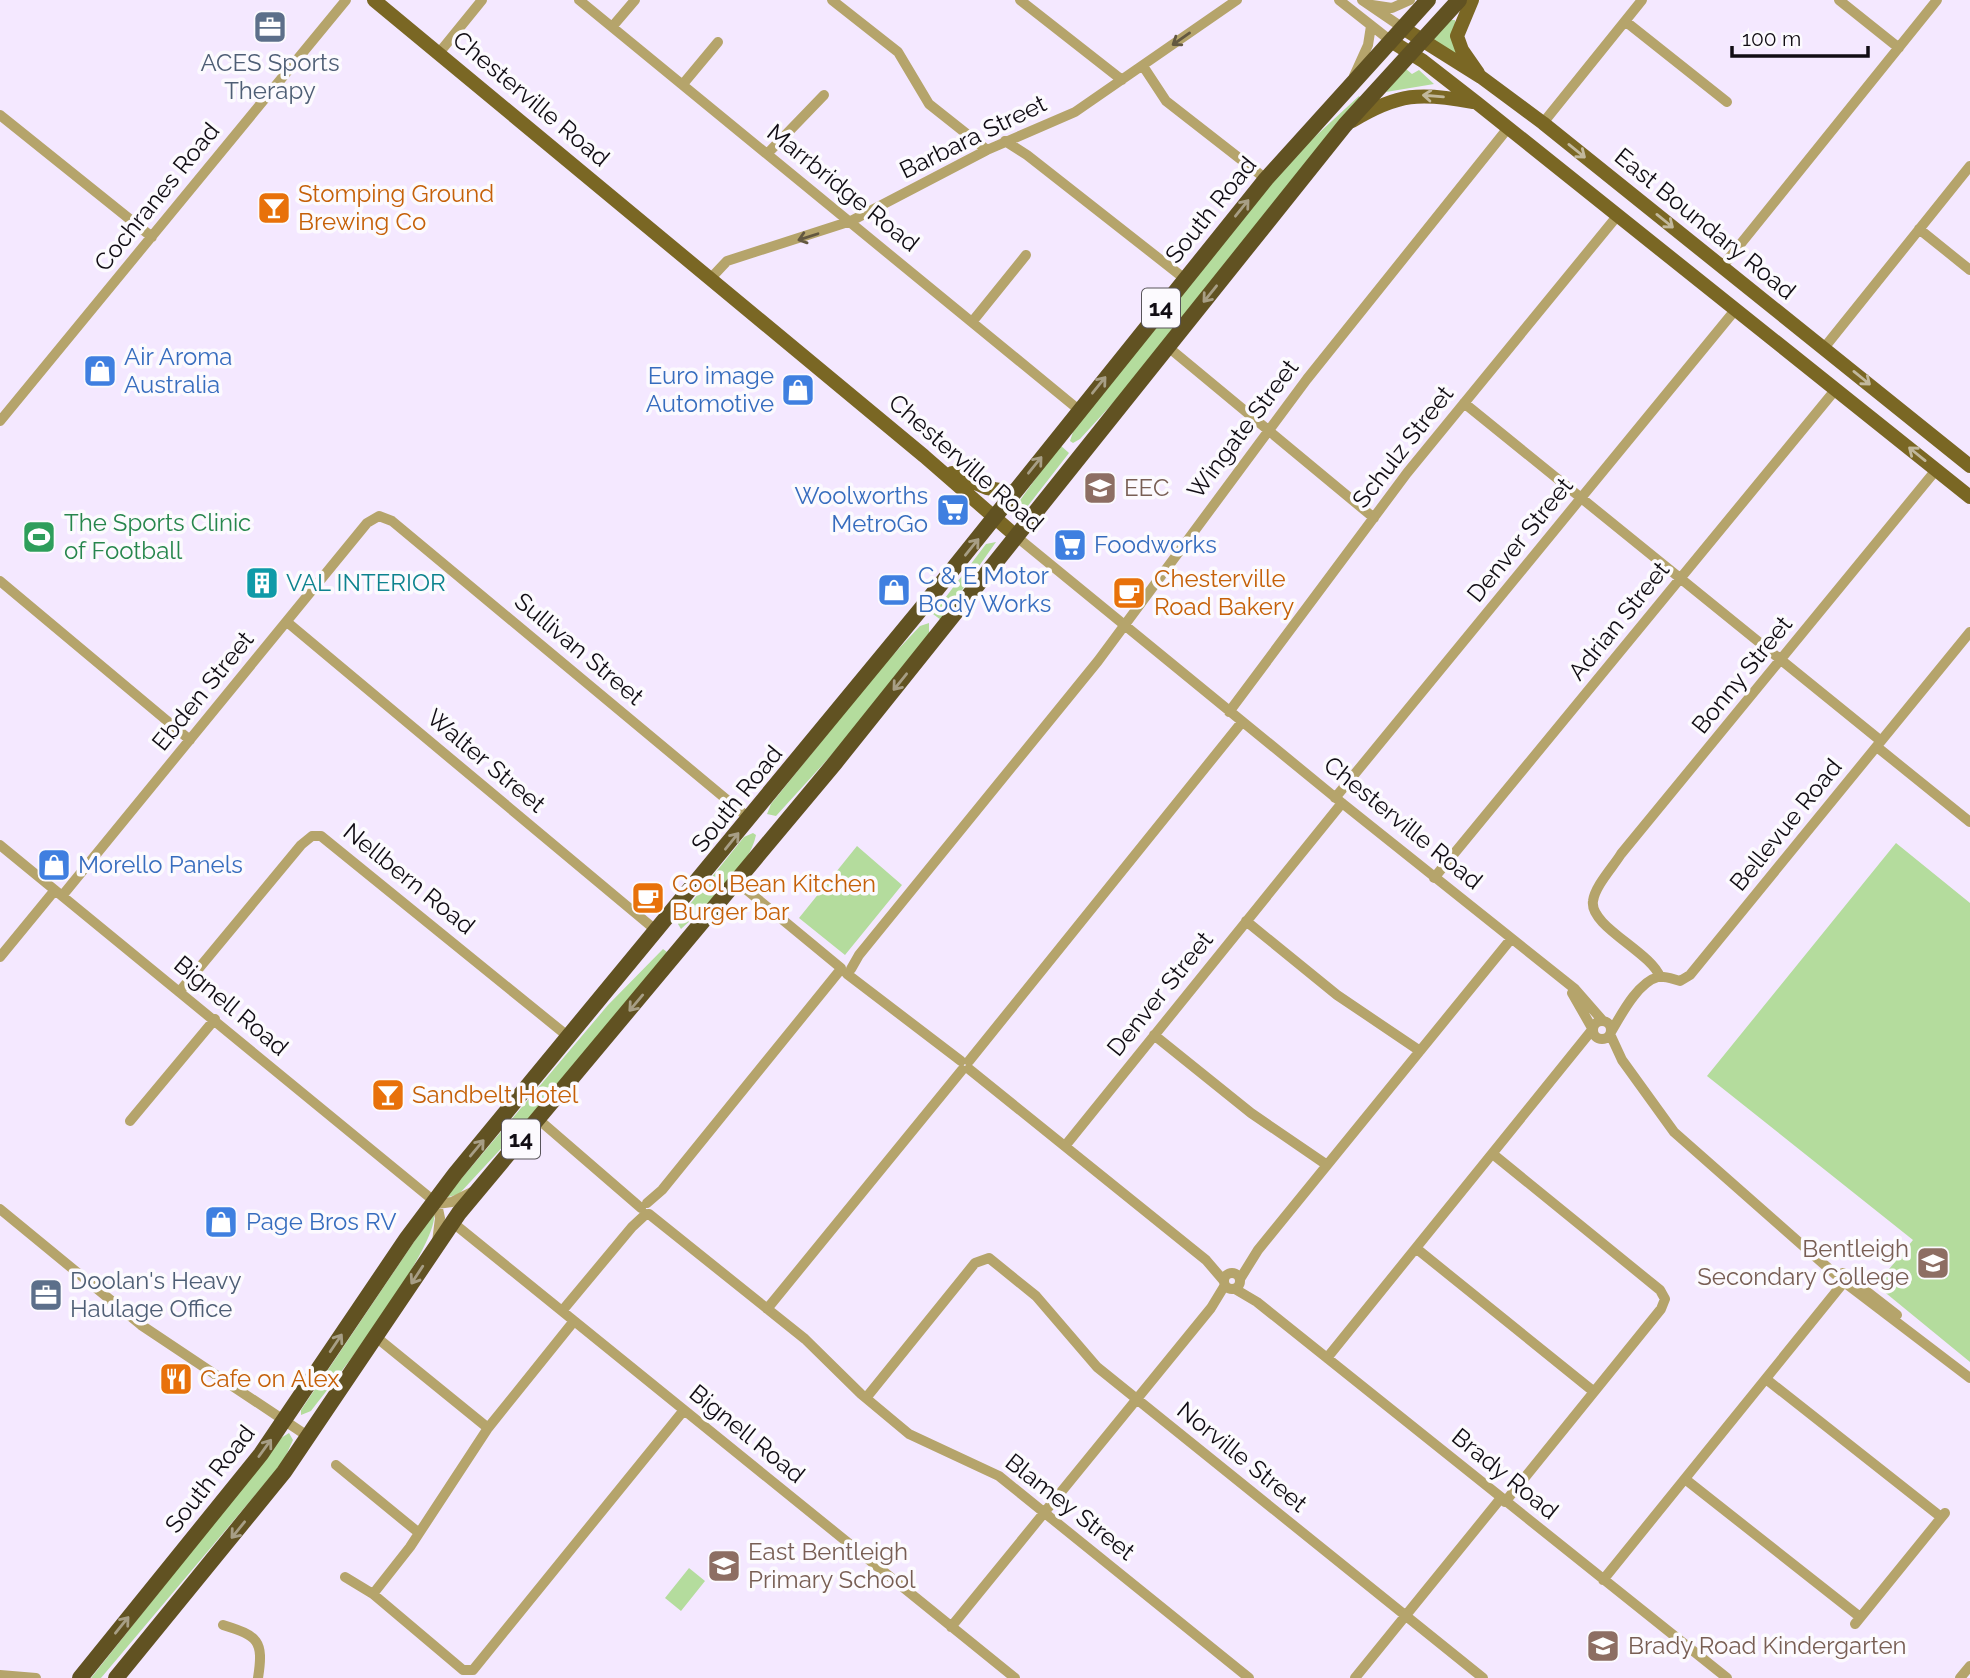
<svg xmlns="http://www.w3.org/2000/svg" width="1970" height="1678" font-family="Raleway,sans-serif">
<rect width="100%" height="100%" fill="#f4e8ff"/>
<path fill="#b4dc9d" d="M1451,20H1455L1459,58L1432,39Z
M1406,69L1412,74L1419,70L1434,84L1386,92Z
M1359,96L1361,99L1123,392L1080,439L1073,443L1070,441L1074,429L1294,156Z
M1060,445L1069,453L1027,507L1018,503Z
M996,542L941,620L933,614L986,544Z
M929,623V634L836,750L776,816L767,814L771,804L878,671L920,626Z
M753,833L756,835C750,867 705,908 681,929L678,924L686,909L744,837Z
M1896,843L1970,903V1362L1876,1285L1913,1240L1707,1076Z
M857,846L902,885L845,955L799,918Z
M663,949L667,952L665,959L560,1085L459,1194L445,1198L608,1005Z
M434,1212C441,1244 335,1381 311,1411L301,1415V1410Z
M289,1433L293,1440L283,1462L101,1678H91L281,1438Z
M689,1568L705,1581L681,1611L665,1598Z"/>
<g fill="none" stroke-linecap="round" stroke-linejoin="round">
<path stroke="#b5a46b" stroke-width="10" d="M579,0L1079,410
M832,0L898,52L929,104L987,150
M1020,0L1122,80
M1339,0L1391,41
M1362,0L1403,28
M1839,0L1899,48
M1372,5L1392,8L1410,0
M1625,21L1727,102
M612,27L635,0
M439,53L482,0
M1143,66L1166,101L1266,179
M1354,76L1368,45L1371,26
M683,84L718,42
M0,115L152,237
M1543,123L1642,0
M1005,141L1027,155L1185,279
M768,153L824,95
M1919,229L1970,270
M1722,267L1937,0
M711,278L727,261L851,221L987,150L1075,112L1237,0
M972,322L1026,255
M1168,347L1374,518
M1824,348L1970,166
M1464,403L1881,741
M0,421L346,0
M1017,537L1342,803L1575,989L1603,1021
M0,581L190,740
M287,622L658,932
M1229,712L1407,473L1618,215
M1877,747L1970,822
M1335,798L1736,309
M0,845L434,1201
M1434,878L1836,389
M737,882L841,968
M62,896L367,523L379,516L392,521L750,819
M1246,921L1337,995L1420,1051
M0,957L55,890
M851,969L859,955L1098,661L1307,379L1508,128
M847,974L961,1061
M1660,977C1651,952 1589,926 1593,901C1595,886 1613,867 1621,854L1936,470
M180,991L301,845L312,836H321L570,1038
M1572,993L1592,1028
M1593 1030a9 9 0 1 1 18 0a9 9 0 1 1-18 0Z
M1611,1032C1621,1015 1638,982 1658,977C1666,976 1672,979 1680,981L1690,975L1970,632
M1610,1034L1622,1060L1674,1132L1844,1282L1970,1378
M1154,1035L1251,1113L1327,1165
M969,1061L1242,722
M969,1069L1206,1260L1224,1281
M538,1119L641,1208
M130,1121L215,1019
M1065,1146L1342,803
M1494,1155L1660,1290L1665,1299L1661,1309L1505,1502
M647,1203L662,1190L841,969
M0,1209L141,1325L309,1437
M649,1214L805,1339L861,1394L909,1434L999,1476L1249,1678
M452,1222L1015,1678
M437,1242L440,1218L437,1204L452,1202L474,1191
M1417,1249L1593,1391
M1224 1281a8 8 0 1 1 16 0a8 8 0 1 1-16 0Z
M1843,1273L1897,1315
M1240,1279L1258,1250L1511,939
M1235,1289L1257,1302L1727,1678
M767,1309L962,1070
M562,1311L632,1227L646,1214
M376,1337L488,1428
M1327,1358L1592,1030
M1766,1379L1941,1517
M866,1398L975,1263L989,1258L1036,1296L1097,1367L1483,1678
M336,1465L419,1533
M1685,1479L1860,1617
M345,1577L373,1594L463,1670H473L684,1410
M1603,1580L1848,1277
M373,1594L410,1547L488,1428L574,1321
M1855,1624L1945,1513
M223,1625C258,1636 264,1640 258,1678
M951,1627L1211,1308L1225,1285
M0,1675L36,1678
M1355,1678L1501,1498
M1960,1678L1970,1666"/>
<path stroke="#7a6724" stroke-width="14" d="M374,0L924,456L1017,537
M1472,0L1457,36L1462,50L1478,73
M1403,28L1481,77L1543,123L1970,466
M1391,41L1423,61L1477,103L1970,497
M1352,121C1398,93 1421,92 1472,102
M952,473L987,488L1013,492"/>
<path stroke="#615222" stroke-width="16" d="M80,1678L261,1454L407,1238L455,1174L920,610L1266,179L1428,0
M116,1678L284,1472L459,1213L835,763L1345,125L1459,0"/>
</g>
<defs><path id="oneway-shaft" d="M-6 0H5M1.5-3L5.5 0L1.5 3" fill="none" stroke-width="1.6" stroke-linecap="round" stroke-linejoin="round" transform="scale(1.75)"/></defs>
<g stroke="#635840">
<use href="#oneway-shaft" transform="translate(1181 39) rotate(145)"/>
<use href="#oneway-shaft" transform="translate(808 237) rotate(162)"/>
</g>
<g stroke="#c2b89c">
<use href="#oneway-shaft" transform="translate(1433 96) rotate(-175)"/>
<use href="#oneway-shaft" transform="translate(1577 151) rotate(39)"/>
<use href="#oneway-shaft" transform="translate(1665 221) rotate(39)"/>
<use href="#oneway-shaft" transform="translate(1862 378) rotate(39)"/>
<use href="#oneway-shaft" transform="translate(1917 454) rotate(-141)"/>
</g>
<g stroke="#a79e85">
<use href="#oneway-shaft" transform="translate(1242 208) rotate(-51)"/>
<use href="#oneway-shaft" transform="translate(1210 294) rotate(129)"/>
<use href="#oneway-shaft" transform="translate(1099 385) rotate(-51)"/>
<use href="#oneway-shaft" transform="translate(1035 465) rotate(-51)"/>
<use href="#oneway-shaft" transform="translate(972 547) rotate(-51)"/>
<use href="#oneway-shaft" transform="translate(900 682) rotate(129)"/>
<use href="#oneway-shaft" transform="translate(732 841) rotate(-51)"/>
<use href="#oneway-shaft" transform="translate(636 1003) rotate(130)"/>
<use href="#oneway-shaft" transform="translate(477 1148) rotate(-50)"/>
<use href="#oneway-shaft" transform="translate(417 1275) rotate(123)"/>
<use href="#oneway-shaft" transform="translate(336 1343) rotate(-56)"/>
<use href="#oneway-shaft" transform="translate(265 1448) rotate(-54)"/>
<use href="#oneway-shaft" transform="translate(238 1530) rotate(129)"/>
<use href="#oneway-shaft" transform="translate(122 1625) rotate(-51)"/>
</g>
<defs>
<symbol id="office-square" viewBox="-11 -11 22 22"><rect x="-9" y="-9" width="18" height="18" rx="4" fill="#5c6f8a" stroke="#fcfafe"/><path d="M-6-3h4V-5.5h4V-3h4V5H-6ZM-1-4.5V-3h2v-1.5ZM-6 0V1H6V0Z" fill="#fff"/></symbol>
<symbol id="bar-square" viewBox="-11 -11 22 22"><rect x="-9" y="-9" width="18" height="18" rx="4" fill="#e8710a" stroke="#fcfafe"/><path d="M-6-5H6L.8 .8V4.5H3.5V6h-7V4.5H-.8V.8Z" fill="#fff"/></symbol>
<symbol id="shop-square" viewBox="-11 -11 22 22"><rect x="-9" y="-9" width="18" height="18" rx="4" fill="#3f7fe0" stroke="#fcfafe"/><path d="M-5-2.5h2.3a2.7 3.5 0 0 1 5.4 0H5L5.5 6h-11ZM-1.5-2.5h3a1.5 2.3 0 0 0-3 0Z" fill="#fff"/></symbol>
<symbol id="school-square" viewBox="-11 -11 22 22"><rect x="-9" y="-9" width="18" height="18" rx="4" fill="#8d6e63" stroke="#fcfafe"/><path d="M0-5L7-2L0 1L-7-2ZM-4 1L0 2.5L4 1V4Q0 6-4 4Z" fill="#fff"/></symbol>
<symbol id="supermarket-square" viewBox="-11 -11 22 22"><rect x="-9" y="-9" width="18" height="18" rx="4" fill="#3f7fe0" stroke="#fcfafe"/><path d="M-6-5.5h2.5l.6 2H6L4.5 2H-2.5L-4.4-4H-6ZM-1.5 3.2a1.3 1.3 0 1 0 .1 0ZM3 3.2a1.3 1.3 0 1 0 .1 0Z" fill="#fff"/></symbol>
<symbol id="stadium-square" viewBox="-11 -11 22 22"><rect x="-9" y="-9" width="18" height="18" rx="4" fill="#2e9e5b" stroke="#fcfafe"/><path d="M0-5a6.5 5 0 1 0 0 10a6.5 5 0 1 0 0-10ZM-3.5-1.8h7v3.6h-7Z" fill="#fff"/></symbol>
<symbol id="building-square" viewBox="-11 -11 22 22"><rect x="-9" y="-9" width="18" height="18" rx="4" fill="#0f9aa8" stroke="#fcfafe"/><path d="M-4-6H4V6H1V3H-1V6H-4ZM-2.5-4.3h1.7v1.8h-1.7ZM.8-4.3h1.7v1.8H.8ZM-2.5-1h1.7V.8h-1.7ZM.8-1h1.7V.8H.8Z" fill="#fff"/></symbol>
<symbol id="cafe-square" viewBox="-11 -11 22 22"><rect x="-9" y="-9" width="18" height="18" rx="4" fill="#e8710a" stroke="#fcfafe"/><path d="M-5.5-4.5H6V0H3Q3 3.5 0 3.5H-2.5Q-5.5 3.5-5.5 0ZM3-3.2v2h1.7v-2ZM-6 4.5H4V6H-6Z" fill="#fff"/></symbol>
<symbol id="restaurant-square" viewBox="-11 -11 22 22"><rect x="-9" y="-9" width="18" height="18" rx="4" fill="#e8710a" stroke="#fcfafe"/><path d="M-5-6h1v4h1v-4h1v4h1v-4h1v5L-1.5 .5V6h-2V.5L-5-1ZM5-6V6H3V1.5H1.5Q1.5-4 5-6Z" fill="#fff"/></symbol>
</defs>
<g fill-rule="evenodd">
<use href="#office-square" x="251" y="8" width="38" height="38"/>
<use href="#bar-square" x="255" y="189" width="38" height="38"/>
<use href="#shop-square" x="81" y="352" width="38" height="38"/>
<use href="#shop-square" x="779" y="371" width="38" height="38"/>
<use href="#school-square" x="1081" y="469" width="38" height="38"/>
<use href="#supermarket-square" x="934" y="491" width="38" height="38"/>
<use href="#stadium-square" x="20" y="518" width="38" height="38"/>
<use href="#supermarket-square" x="1051" y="526" width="38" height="38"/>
<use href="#building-square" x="243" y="564" width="38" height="38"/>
<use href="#shop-square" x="875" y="571" width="38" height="38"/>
<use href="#cafe-square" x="1110" y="574" width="38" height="38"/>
<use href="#shop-square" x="35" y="846" width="38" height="38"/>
<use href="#cafe-square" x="629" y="879" width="38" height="38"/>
<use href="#bar-square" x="369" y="1076" width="38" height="38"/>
<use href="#shop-square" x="202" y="1203" width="38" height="38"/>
<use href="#school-square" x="1914" y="1244" width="38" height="38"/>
<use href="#office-square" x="27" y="1276" width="38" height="38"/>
<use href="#restaurant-square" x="157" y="1360" width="38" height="38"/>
<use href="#school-square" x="705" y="1547" width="38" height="38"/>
<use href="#school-square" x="1584" y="1627" width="38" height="38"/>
</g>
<g text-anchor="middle" stroke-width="7" stroke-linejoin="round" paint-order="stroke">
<g fill="#fcfafe" stroke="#58545a" stroke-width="2">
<rect x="1142" y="288.5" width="38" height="39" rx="5"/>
<rect x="502" y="1119.5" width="38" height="39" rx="5"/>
</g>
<g font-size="23" font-weight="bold" fill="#110d14">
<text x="1161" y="316">14</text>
<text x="521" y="1147">14</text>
</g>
<g font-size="24" fill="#4e5e75" stroke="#fcfafe">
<text x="270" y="71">ACES Sports<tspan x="270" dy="28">Therapy</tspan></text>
<text x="70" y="1289" text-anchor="start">Doolan's Heavy<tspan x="70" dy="28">Haulage Office</tspan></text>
</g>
<g font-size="24" fill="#110d14" stroke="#fcfafe">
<text transform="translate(531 99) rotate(40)" y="8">Chesterville Road</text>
<text transform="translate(973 137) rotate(-26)" y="8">Barbara Street</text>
<text transform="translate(843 188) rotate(39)" y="8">Marrbridge Road</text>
<text transform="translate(157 197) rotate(-51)" y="8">Cochranes Road</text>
<text transform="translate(1211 210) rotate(-51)" y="8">South Road</text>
<text transform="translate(1705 224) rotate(39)" y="8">East Boundary Road</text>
<text transform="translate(1243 429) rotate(-53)" y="8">Wingate Street</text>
<text transform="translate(1403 447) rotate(-52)" y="8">Schulz Street</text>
<text transform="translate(966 463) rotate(41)" y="8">Chesterville Road</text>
<text transform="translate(1520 540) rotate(-51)" y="8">Denver Street</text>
<text transform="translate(1619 621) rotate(-51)" y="8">Adrian Street</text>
<text transform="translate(579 649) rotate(40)" y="8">Sullivan Street</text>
<text transform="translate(1742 675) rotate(-51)" y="8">Bonny Street</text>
<text transform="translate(203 691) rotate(-51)" y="8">Ebden Street</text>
<text transform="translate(486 761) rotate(40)" y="8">Walter Street</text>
<text transform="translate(737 799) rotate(-51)" y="8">South Road</text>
<text transform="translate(1403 823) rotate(39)" y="8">Chesterville Road</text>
<text transform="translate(1786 825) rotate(-51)" y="8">Bellevue Road</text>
<text transform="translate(409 879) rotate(39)" y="8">Nellbern Road</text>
<text transform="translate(1160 994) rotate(-51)" y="8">Denver Street</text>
<text transform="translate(231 1006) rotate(40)" y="8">Bignell Road</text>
<text transform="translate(747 1434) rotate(39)" y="8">Bignell Road</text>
<text transform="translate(1242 1457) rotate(39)" y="8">Norville Street</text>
<text transform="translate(1505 1474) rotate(39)" y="8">Brady Road</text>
<text transform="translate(210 1479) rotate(-52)" y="8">South Road</text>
<text transform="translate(1070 1507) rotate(38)" y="8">Blamey Street</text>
</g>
<g font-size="24" fill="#c56008" stroke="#fcfafe" text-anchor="start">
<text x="298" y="202">Stomping Ground<tspan x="298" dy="28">Brewing Co</tspan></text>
<text x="1154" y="587">Chesterville<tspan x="1154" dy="28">Road Bakery</tspan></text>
<text x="672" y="892">Cool Bean Kitchen<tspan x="672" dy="28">Burger bar</tspan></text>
<text x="412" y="1103">Sandbelt Hotel</text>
<text x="200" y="1387">Cafe on Alex</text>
</g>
<g font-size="24" fill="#366cbe" stroke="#fcfafe" text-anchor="start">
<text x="124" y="365">Air Aroma<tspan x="124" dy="28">Australia</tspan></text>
<text x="774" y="384" text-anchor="end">Euro image<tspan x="774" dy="28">Automotive</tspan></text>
<text x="928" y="504" text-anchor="end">Woolworths<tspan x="928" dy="28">MetroGo</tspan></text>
<text x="1094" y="553">Foodworks</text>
<text x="918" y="584">C &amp; E Motor<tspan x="918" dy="28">Body Works</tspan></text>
<text x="78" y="873">Morello Panels</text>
<text x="246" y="1230">Page Bros RV</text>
</g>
<g font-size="24" fill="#785e54" stroke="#fcfafe" text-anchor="start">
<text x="1124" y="496">EEC</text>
<text x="1909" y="1257" text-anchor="end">Bentleigh<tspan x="1909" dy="28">Secondary College</tspan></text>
<text x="748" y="1560">East Bentleigh<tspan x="748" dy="28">Primary School</tspan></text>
<text x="1628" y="1654">Brady Road Kindergarten</text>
</g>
<g font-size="24" fill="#27864d" stroke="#fcfafe" text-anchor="start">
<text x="64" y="531">The Sports Clinic<tspan x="64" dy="28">of Football</tspan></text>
</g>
<g font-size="24" fill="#0d838f" stroke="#fcfafe" text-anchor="start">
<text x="286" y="591">VAL INTERIOR</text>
</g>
</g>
<path d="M1732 46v10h136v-10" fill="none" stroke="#110d14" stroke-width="3.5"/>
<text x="1742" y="46" font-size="21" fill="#110d14" stroke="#fcfafe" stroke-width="5" paint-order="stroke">100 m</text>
</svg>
